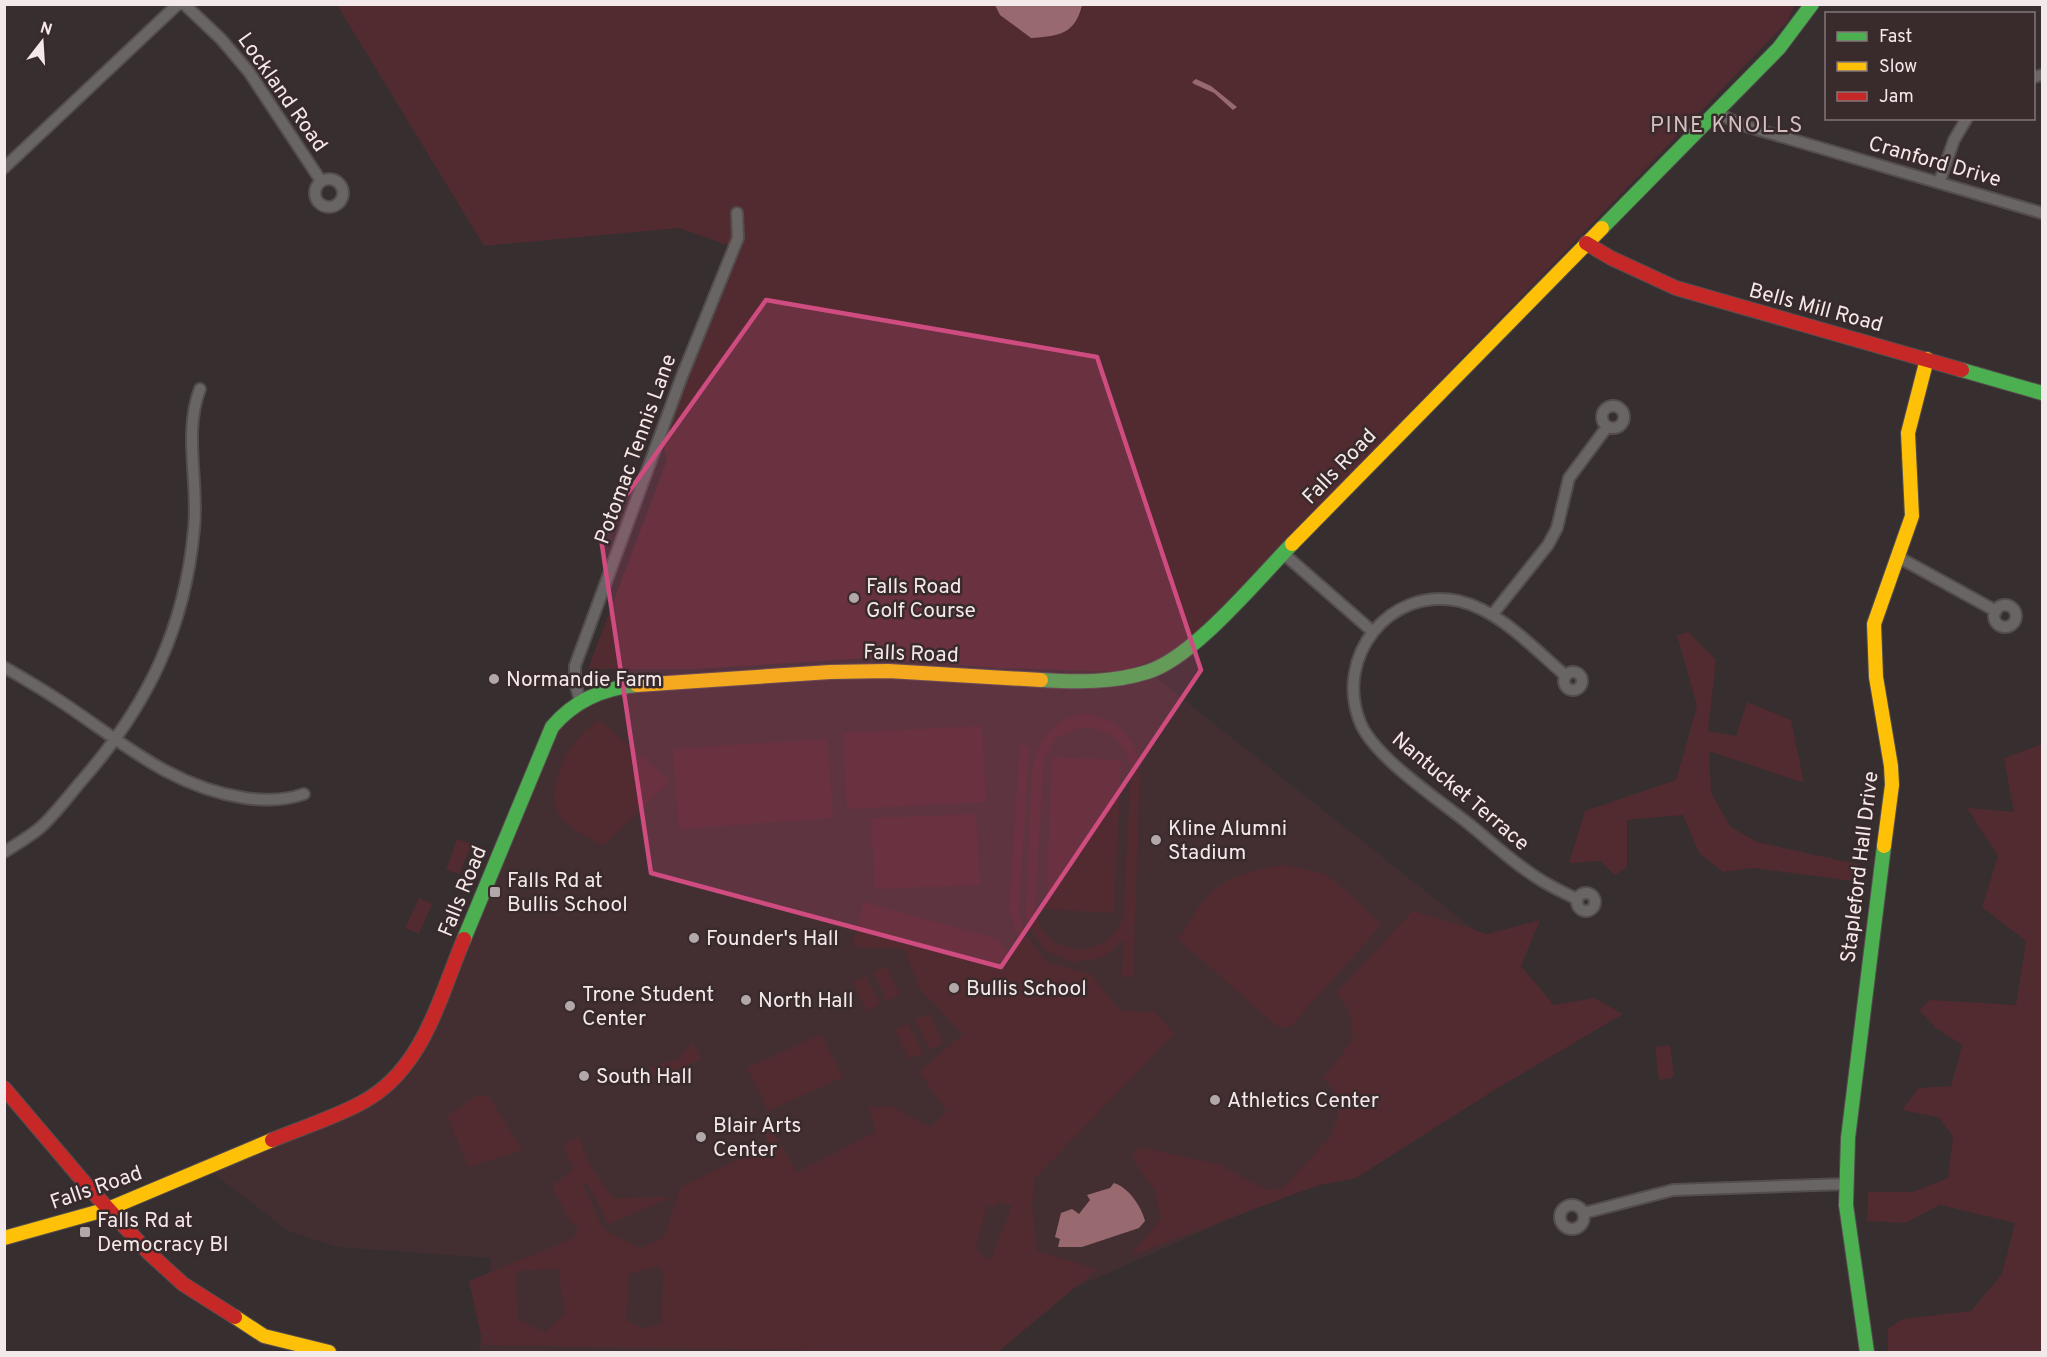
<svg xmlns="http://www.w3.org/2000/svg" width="2047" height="1357" font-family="Overpass,sans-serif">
<rect width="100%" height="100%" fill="#362e2f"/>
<path fill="#432f32" d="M830,672L1064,681L1149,672L1496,947L1315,1181L1032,1307L983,1352L479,1351L491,1258L338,1247L288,1231L214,1174L361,1103L407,1067L545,739L590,695Z"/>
<path fill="#522b31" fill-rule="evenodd" d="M337,5H1795L1787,22L1204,625L1170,655L1120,672L999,668L867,658L696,669H588L667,460L659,429L730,246L679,228L484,246Z
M1688,632L1716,660L1708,731L1736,736L1747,702L1791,720L1804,783L1709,751L1711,793L1731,827L1757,842L1861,865L1860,882L1754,868L1723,872L1699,853L1683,815L1627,820V867L1615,875L1600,861L1569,863L1585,811L1676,780L1697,706L1677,635Z
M1086,714C1117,719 1136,737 1140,767L1133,977L1122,976L1124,940L1102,958L1071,962L1045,950L1029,927L1026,916L1032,770C1038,741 1054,716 1086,714ZM1081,727C1110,727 1129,745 1131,774L1123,918C1106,966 1036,956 1035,904L1044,758L1056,738Z
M599,720L670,781L603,846C588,837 566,828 558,812C544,782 574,735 599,720Z
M982,726L986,802L847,809L843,733Z
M827,739L833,818L679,829L673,749Z
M1020,744L1029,748L1019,912L1025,933L1046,962L1090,974L1120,1011L1155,1012L1174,1034L1034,1179L1032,1207L1037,1251L1097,1269L998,1352H813L803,1350L483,1345L469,1281L574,1238L578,1228L569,1220L552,1186L574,1169L563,1144L578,1136L589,1164L613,1198L672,1197L608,1224L588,1184H582L603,1229L640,1248L663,1238L681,1187L768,1145L765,1129L767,1122L797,1172L876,1132L869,1107L891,1106L930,1127L947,1112L919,1072L963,1034L920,989L904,949L852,947L864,902L997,939L1011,957L1020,941L1009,911ZM1000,1202L1012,1206L991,1259L982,1256L976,1247L987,1204L991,1208ZM657,1266L663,1272L662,1323L643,1329L626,1320L629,1274ZM558,1269L565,1313L546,1332L518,1320L515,1271Z
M2042,744V1352H1888V1329L1902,1319L1971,1311L2002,1274L2015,1223L1940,1205L1905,1223L1867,1221L1868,1192H1912L1948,1178L1953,1137L1938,1117L1902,1110L1919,1088L1951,1086L1962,1045L1936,1028L1919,1010L1930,1000L2016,1005L2026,941L1982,907L1998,856L1967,808L2014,812L2004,758Z
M1052,757L1121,760L1114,913L1046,909Z
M976,814L980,885L875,889L871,818Z
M457,839L471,844L460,874L446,870Z
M1286,865L1324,874L1350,894L1381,925L1290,1027H1278L1178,939C1187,927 1193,914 1202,903C1222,876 1255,869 1286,865Z
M419,898L432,904L419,934L405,928Z
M1413,911L1487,934L1540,920L1521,966L1554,1005L1594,998L1623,1014L1496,1089L1356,1178L1316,1186L1130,1256L1161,1219L1155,1191L1132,1158L1138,1147L1221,1165L1266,1190L1283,1188L1331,1136L1342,1100L1323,1078L1353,1040L1350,1014L1337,992Z
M886,966L900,994L887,1001L873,972Z
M866,976L880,1004L867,1011L853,982Z
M929,1013L943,1043L930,1050L915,1020Z
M908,1023L923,1053L909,1059L895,1030Z
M821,1034L843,1077L768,1111L747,1068Z
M693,1043L701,1059L656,1080L650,1068L677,1059Z
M1670,1045L1674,1077L1659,1080L1655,1047Z
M479,1094L489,1097L522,1150L469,1167L447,1116Z"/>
<path fill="#996970" d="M995,5H1082C1075,35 1058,36 1031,38L1000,15Z
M1196,79L1211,86L1237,107L1233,110L1214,93L1194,84L1192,82Z
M1114,1183C1128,1187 1142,1207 1145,1221L1139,1228L1082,1247H1058L1060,1239L1055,1237L1061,1213L1072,1209L1079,1214L1090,1200L1087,1195L1110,1188Z"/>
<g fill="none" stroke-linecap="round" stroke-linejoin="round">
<defs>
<path id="street" d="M184,4L221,39L249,72L321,181
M2034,77L2042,75
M1715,112L1742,125L2042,213
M4,168L178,4
M315 193a14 14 0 1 1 28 0a14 14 0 1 1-28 0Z
M1939,183L1954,140L1967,118
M1602 417a11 11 0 1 1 22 0a11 11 0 1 1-22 0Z
M1284,554L1372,631
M1898,557L1996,611
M1994 616a11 11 0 1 1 22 0a11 11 0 1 1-22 0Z
M1492,615L1548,545L1557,528L1569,478L1607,427
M4,667C23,678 42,689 60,701C121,741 170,787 245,798C266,801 284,801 304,794
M1564 681a9 9 0 1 1 18 0a9 9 0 1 1-18 0Z
M1566,676C1534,649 1501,611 1459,601C1389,586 1334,657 1360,722C1373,756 1439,800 1469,824C1490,841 1510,860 1533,875C1547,885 1562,892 1577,899
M580,700L575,683V666L682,376L738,238L737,213
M4,852C17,844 31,836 42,826C57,812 70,794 84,778C148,704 185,628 194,529C199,482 183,433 200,389
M1577 902a9 9 0 1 1 18 0a9 9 0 1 1-18 0Z
M1560 1217a12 12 0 1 1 24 0a12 12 0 1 1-24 0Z
M1584,1213L1673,1190L1845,1184"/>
<path id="fast" d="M1602,228L1779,48L1812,4
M1962,370L2042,393
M1041,680C1076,682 1113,683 1147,672C1192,659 1257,580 1292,544
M464,939L552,727C574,701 603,688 637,685
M1867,1352L1846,1205L1848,1138L1884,846"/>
<path id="slow" d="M1292,544L1602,228
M637,685L830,672L888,671L1041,680
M1884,846L1892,785L1891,766L1876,677L1874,624L1912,516L1908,433L1927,359
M4,1238L108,1209L272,1140
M235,1317L264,1336L329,1352"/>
<path id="jam" d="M1586,243L1611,258L1676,288L1962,370
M4,1088L89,1188L149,1253L183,1284L235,1317
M272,1140C301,1128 333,1118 361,1103C423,1071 439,998 464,939"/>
</defs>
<use href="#street" stroke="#544d4e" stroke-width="14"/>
<use href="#fast" stroke="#544d4e" stroke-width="16"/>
<use href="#slow" stroke="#544d4e" stroke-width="16"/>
<use href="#jam" stroke="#544d4e" stroke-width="16"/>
<use href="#street" stroke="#696565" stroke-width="10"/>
<use href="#fast" stroke="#4caf50" stroke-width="14"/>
<use href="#slow" stroke="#ffc107" stroke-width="14"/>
<use href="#jam" stroke="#c62828" stroke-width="14"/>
</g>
<path fill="#ce4c7f" fill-opacity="0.2" stroke="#ce4c7f" stroke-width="4.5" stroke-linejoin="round" d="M766,300L1097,357L1201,670L1001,967L651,873L600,532Z"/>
<g fill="#b2a8a9" stroke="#392a2c" stroke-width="2">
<circle cx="854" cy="598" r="6"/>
<circle cx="494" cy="679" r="6"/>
<circle cx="1156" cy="840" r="6"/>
<rect x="489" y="886" width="12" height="12" rx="3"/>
<circle cx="694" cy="938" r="6"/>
<circle cx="954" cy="988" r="6"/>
<circle cx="746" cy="1000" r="6"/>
<circle cx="570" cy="1006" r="6"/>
<circle cx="584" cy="1076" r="6"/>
<circle cx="1215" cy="1100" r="6"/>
<circle cx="701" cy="1137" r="6"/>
<rect x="79" y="1226" width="12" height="12" rx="3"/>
</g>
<g text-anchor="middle" stroke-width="5" stroke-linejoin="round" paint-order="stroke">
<g font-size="21" fill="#f4e9ea" stroke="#392a2c">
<text transform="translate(283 92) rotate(55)" y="7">Lockland Road</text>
<text transform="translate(1935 161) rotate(16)" y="7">Cranford Drive</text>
<text transform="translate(1816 307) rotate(15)" y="7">Bells Mill Road</text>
<text transform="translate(635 449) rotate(-70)" y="7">Potomac Tennis Lane</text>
<text transform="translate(1339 466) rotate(-46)" y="7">Falls Road</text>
<text transform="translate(911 653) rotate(2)" y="7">Falls Road</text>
<text transform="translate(1461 791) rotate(40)" y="7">Nantucket Terrace</text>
<text transform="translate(1859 867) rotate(-83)" y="7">Stapleford Hall Drive</text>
<text transform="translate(462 891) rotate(-68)" y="7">Falls Road</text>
<text transform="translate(96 1187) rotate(-19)" y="7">Falls Road</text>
</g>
<g font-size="21" fill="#f4e9ea" stroke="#392a2c" text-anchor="start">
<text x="866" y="593">Falls Road<tspan x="866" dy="24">Golf Course</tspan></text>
<text x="506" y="686">Normandie Farm</text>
<text x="1168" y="835">Kline Alumni<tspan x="1168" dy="24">Stadium</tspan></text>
<text x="507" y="887">Falls Rd at<tspan x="507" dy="24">Bullis School</tspan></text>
<text x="706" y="945">Founder's Hall</text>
<text x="966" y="995">Bullis School</text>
<text x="582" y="1001">Trone Student<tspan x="582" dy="24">Center</tspan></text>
<text x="758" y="1007">North Hall</text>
<text x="596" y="1083">South Hall</text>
<text x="1227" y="1107">Athletics Center</text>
<text x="713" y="1132">Blair Arts<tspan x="713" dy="24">Center</tspan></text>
<text x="97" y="1227">Falls Rd at<tspan x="97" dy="24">Democracy Bl</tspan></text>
</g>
<g font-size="22" letter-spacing="1.5" fill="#d3bfc1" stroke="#392a2c">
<text x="1727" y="132">PINE KNOLLS</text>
</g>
</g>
<rect width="2047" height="1357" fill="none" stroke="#f4e9ea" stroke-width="12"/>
<rect x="1825" y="12" width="210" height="108" fill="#392a2c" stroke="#847678" stroke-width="1.5"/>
<rect x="1837" y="32" width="30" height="9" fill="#4caf50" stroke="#847678" stroke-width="1.5"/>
<text x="1879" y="42" font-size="18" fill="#f4e9ea">Fast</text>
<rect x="1837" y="62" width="30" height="9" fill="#ffc107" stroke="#847678" stroke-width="1.5"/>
<text x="1879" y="72" font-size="18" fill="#f4e9ea">Slow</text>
<rect x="1837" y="92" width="30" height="9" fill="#c62828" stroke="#847678" stroke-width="1.5"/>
<text x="1879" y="102" font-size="18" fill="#f4e9ea">Jam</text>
<g transform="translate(42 42) rotate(17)" stroke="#392a2c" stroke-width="4.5" paint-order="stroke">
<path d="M0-4.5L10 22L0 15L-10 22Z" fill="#f4e9ea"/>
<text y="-9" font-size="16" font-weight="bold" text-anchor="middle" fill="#f4e9ea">N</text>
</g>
</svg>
